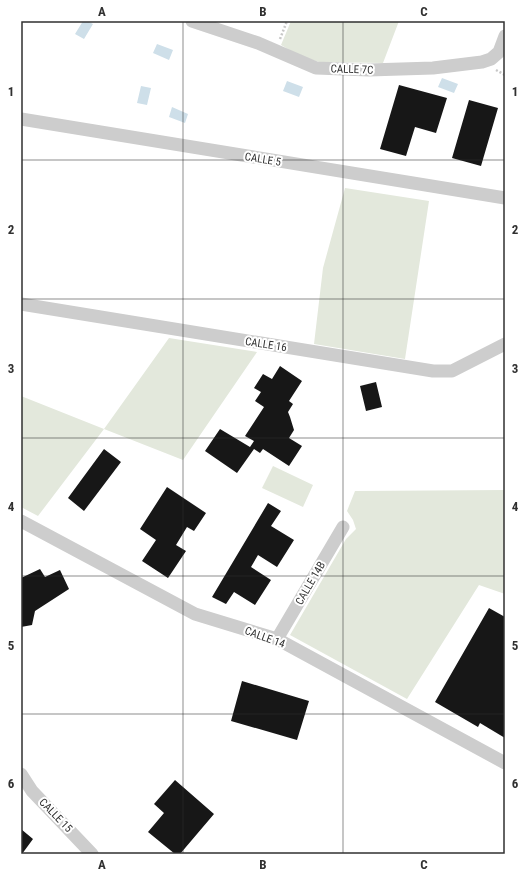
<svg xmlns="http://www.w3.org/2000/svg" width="526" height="875" font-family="'Roboto Condensed',sans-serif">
<rect width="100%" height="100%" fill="#fff"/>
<path fill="#e3e8dc" d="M291,21H399L383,63L319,62L300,56L281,45Z
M345,188L429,201L405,359L314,344L323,268Z
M169,338L257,352L183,460L104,429L38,516L21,507V396L104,429Z
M273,466L313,485L303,507L262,488Z
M505,490V594L479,585L407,699L290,635L346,539L356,529L353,520L347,511L355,491Z"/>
<path fill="#cedfe9" d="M83,21H87L93,24L84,39L75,34Z
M157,44L173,50L169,60L153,53Z
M442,78L458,84L454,93L438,87Z
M287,81L303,87L299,97L283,91Z
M141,86L151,88L147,105L137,103Z
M172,107L188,114L185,123L169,117Z"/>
<path fill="#171717" d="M399,85L447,98L436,133L415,127L406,156L380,149Z
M469,100L498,108L481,166L452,158Z
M280,366L302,381L289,401L293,404L288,412L290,417L294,430L289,438L302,446L289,466L263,449L260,453L254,449L237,473L205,451L220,429L250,447L254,441L245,436L264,407L255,401L261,392L254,388L263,374L272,379Z
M376,382L382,407L366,411L360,386Z
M104,449L121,462L84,511L68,498Z
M167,487L206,513L194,531L187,527L176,545L186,551L168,578L142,561L156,540L140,529Z
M268,503L281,511L271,526L294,540L277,567L258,555L251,567L271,580L255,605L234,592L226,604L212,597Z
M40,569L45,577L60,570L69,589L35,611L32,625L21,627V578Z
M489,608L505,617V738L480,723L478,727L435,702Z
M242,681L309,701L297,740L231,721Z
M175,780L214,814L180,854H175L148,832L164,813L154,804Z
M21,829L33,839L22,854H21Z"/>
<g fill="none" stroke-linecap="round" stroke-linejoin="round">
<path stroke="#c7c7c7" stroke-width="2.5" stroke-dasharray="2 2" stroke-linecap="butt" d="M280,39L287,21
M496,70L505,75"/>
<path stroke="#cdcdcd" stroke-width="13" d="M192,21L258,43L316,68L369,70L433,68L482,62L491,59L499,52L505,36
M21,119L505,198
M21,304L433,371H452L505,344
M21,521L195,614L277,639L505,763
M277,639L343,527
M21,774L32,791L92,854"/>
</g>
<path fill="none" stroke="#303030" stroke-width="1" stroke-opacity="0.55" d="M183,21V854M343,21V854M21,160H505M21,299H505M21,438H505M21,576H505M21,714H505"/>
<g text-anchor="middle" stroke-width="4" stroke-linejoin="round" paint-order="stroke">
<g font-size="11" fill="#303030" stroke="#fff">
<text transform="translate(352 69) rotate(2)" y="4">CALLE 7C</text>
<text transform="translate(263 159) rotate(9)" y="4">CALLE 5</text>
<text transform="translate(266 344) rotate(9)" y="4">CALLE 16</text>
<text transform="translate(310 583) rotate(-60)" y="4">CALLE 14B</text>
<text transform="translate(265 637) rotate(20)" y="4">CALLE 14</text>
<text transform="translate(56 815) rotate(46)" y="4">CALLE 15</text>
</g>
</g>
<rect width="526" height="875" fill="none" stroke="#ffffff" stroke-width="44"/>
<rect x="22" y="22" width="482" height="831" fill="none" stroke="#303030" stroke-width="1.5"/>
<g font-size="13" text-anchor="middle" font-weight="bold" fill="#303030">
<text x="102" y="16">A</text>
<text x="263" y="16">B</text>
<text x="424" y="16">C</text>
<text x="11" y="96">1</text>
<text x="515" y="96">1</text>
<text x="11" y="234">2</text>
<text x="515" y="234">2</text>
<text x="11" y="373">3</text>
<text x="515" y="373">3</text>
<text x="11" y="511">4</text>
<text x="515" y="511">4</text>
<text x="11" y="650">5</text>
<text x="515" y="650">5</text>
<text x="11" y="788">6</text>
<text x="515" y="788">6</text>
<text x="102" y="869">A</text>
<text x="263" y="869">B</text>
<text x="424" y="869">C</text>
</g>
</svg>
